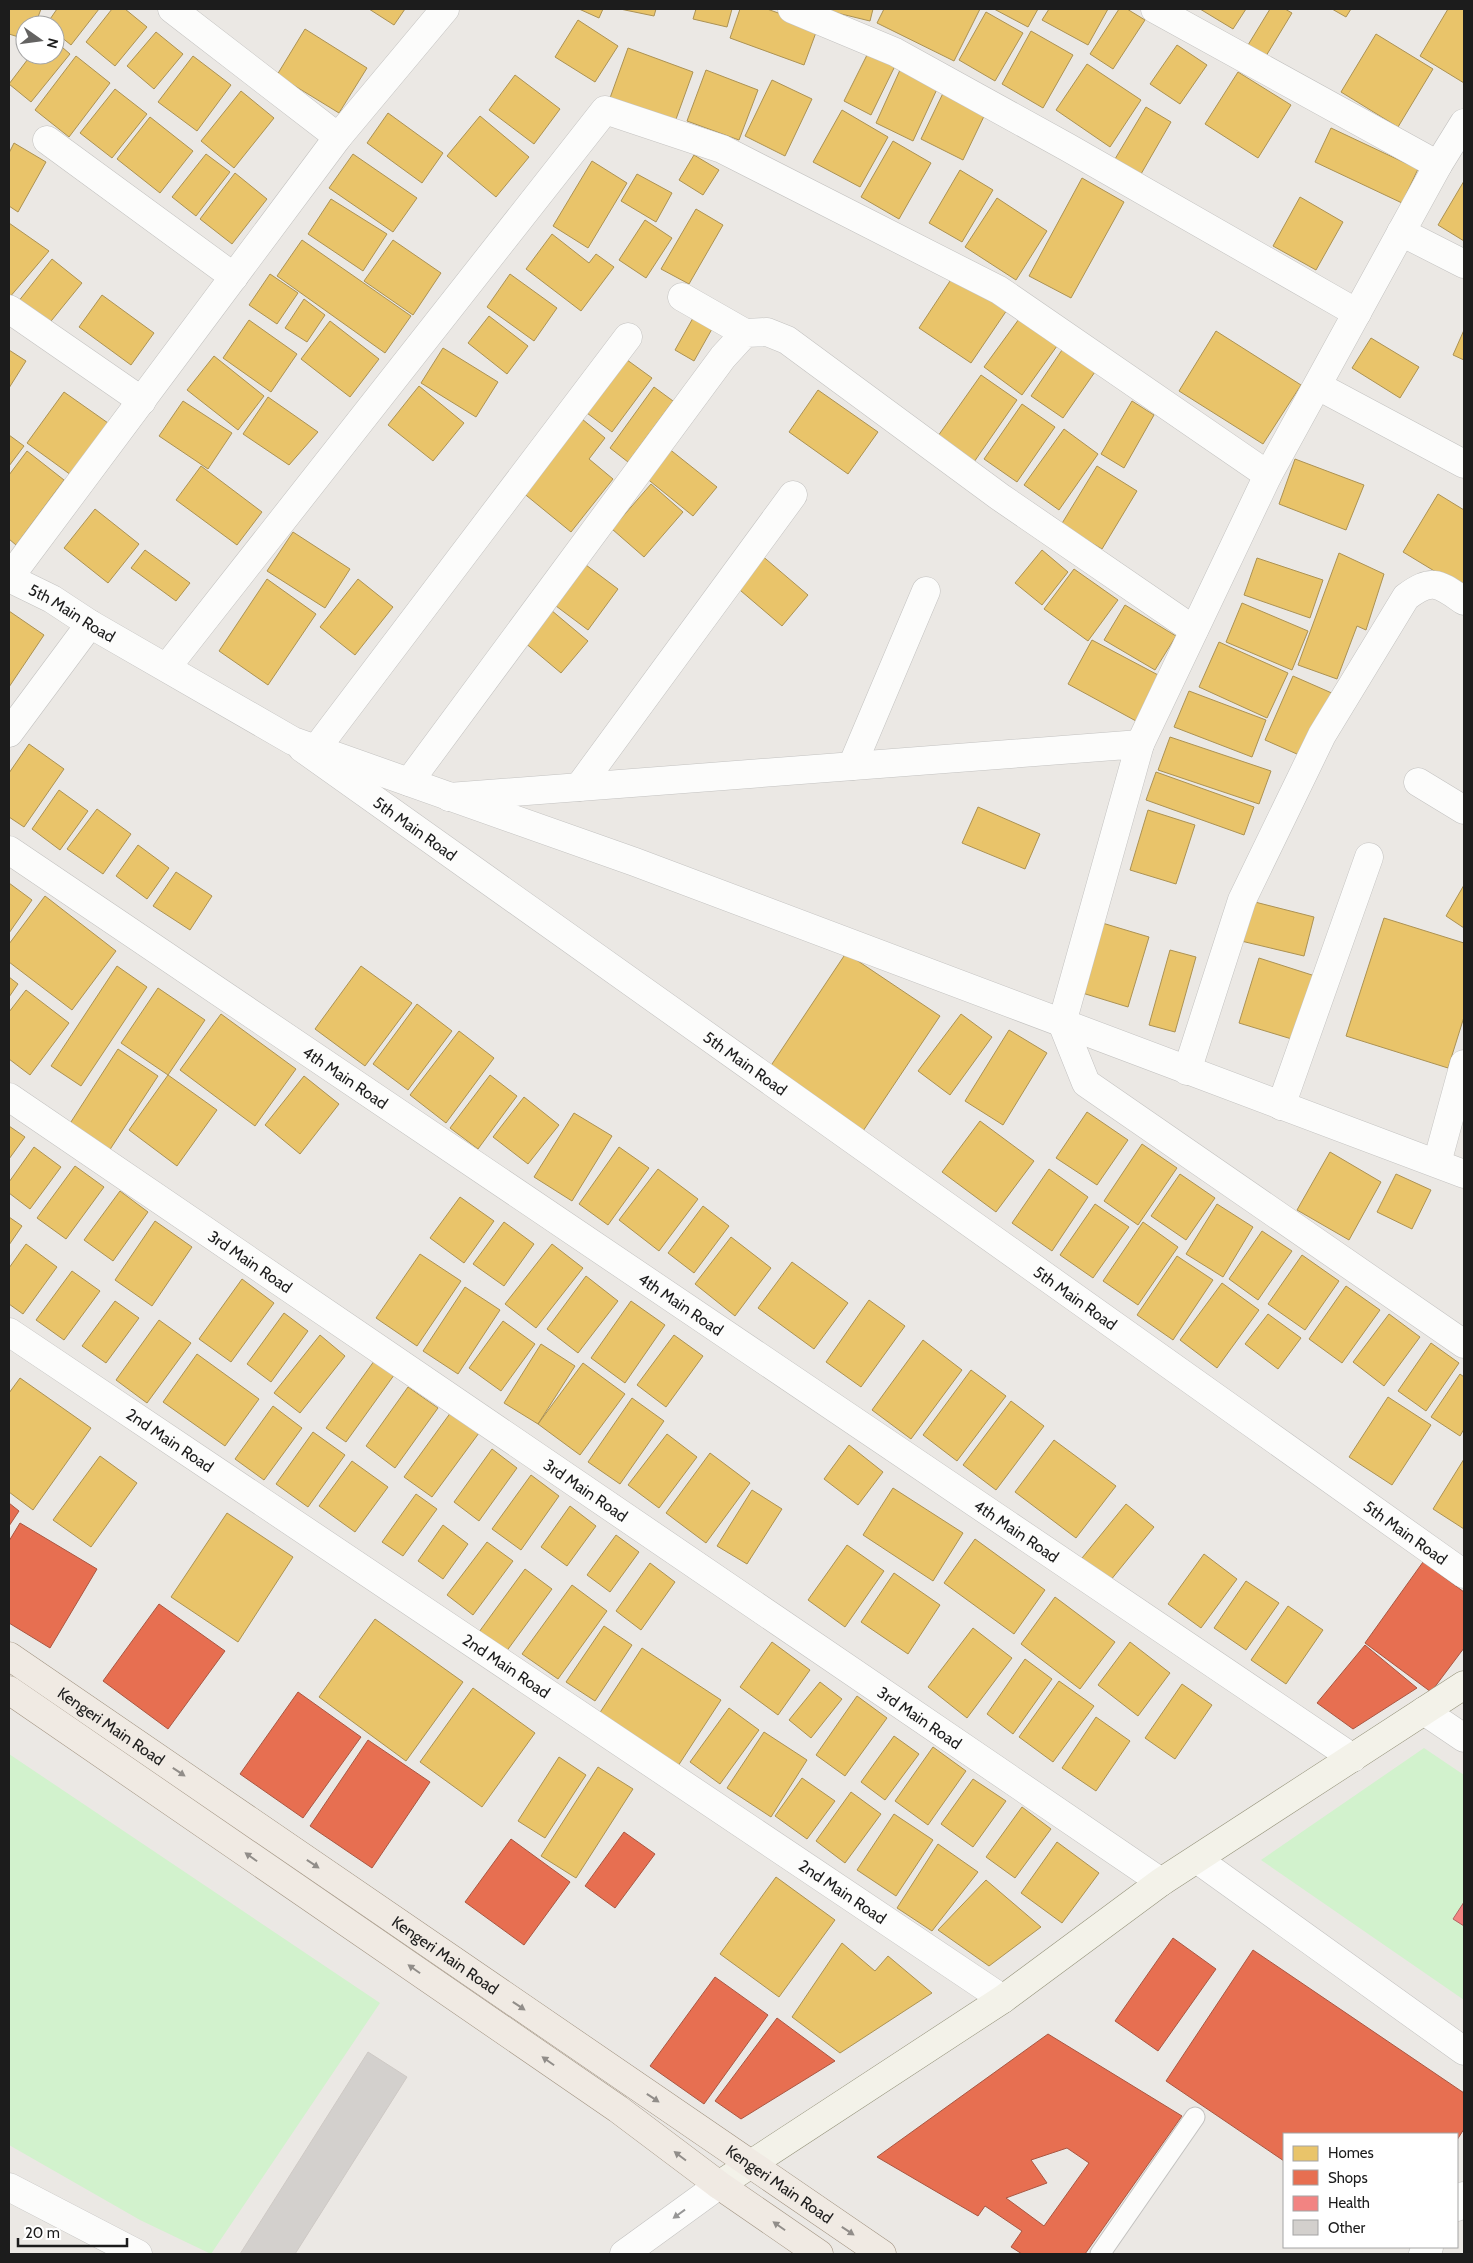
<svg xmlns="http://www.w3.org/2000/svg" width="1473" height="2263" font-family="Cabin,sans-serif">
<rect width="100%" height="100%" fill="#ebe8e4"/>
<path fill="#d2f2cd" d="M1424,1748L1464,1775V2000L1261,1860Z
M9,1754L380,2003L211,2254L140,2220L9,2145Z"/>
<path fill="#e9c46a" stroke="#ac9253" d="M9,9H41L35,25H25V39L9,34Z
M57,9H99L71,45L55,32V25H46Z
M112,9H125L147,27L115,66L86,42Z
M369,9H405L394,25Z
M579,9H603L599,18Z
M620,9H656L654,16Z
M696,9H732L727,27L693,19Z
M740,9H767L818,27L804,65L730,38Z
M829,9H873L870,21L829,11Z
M884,9H980L954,61L877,23Z
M994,9H1038L1028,27Z
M1049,9H1108L1088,45L1042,20Z
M1119,9H1127L1145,20L1113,69L1090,54Z
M1200,9H1246L1233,29Z
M1270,9H1285L1292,13L1266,56L1248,45Z
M1332,9H1351L1346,17Z
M1448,9H1464V83L1420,56Z
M986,12L1023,33L995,81L959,60Z
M578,20L618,46L595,82L555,57Z
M305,29L367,68L339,113L277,75Z
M1031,31L1073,55L1043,108L1002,84Z
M156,32L183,54L154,89L127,66Z
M1376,34L1433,69L1398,127L1341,92Z
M55,41L70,54L31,102L9,84L31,55H55Z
M1177,45L1207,65L1180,104L1150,84Z
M628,48L693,72L675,122L610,98Z
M868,53L895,66L871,115L844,101Z
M76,56L110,83L69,137L35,110Z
M193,56L231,85L197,131L158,102Z
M1087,64L1141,100L1110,147L1056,110Z
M706,70L758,90L739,140L687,121Z
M900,70L938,87L913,141L876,123Z
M1238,72L1291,105L1258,158L1205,124Z
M515,75L560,109L534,144L489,110Z
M772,80L812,99L785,156L745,136Z
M115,89L147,114L112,158L80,133Z
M945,89L987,110L963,160L921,139Z
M241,91L274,118L234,168L201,141Z
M1146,107L1171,122L1141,174L1115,159Z
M842,110L888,137L860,187L813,162Z
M388,113L443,153L422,183L367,143Z
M480,116L529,157L496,197L447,156Z
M150,117L193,151L160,193L117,159Z
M1331,128L1418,169L1402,203L1315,162Z
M893,141L931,163L899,219L861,197Z
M14,143L46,162L18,212L9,206V153Z
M206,154L230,172L196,216L172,197Z
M353,154L417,198L393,232L329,188Z
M694,155L719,170L703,195L679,180Z
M592,161L627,183L588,248L553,226Z
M960,170L993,190L962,242L929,223Z
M235,173L267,199L232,244L200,219Z
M637,174L672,193L656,222L621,201Z
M1082,178L1124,202L1071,298L1029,276Z
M1464,181V241L1438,225Z
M1300,197L1343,222L1316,270L1273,246Z
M997,198L1047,231L1016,280L965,247Z
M331,199L387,234L363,271L308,234Z
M696,209L723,225L689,284L661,269Z
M645,220L672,238L646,278L619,260Z
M9,223L49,251L9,298Z
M552,234L589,263L596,254L614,267L581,311L526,269Z
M302,240L411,316L385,353L277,276Z
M393,240L441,273L413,315L364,281Z
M52,259L82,283L43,331L14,307Z
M270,274L298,293L277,324L249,305Z
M510,274L557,308L534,341L487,307Z
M954,275L1007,310L971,363L919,328Z
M102,295L154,333L131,365L79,327Z
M304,299L325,315L307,342L285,328Z
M489,316L528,346L507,374L468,343Z
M693,318L712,329L694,361L675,350Z
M1019,319L1057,346L1022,395L984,367Z
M249,320L297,354L271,392L223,358Z
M330,321L379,359L350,397L301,359Z
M1464,330V360L1453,355Z
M1216,331L1301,385L1263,444L1179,391Z
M1371,338L1419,367L1400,398L1352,368Z
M1064,347L1097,369L1063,418L1031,396Z
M443,348L498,382L476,417L421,383Z
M9,350L26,361L9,388Z
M214,356L264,396L238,430L187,390Z
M623,357L652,378L612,432L583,410Z
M981,375L1017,400L974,462L938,436Z
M419,386L464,423L433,461L388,425Z
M654,387L673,401L628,462L610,448Z
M818,390L878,432L848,474L789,432Z
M64,392L108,423L71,475L27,443Z
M268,397L318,432L289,465L243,434Z
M183,401L232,433L208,469L159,436Z
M1132,401L1154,415L1124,468L1101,454Z
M1022,404L1055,427L1017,482L984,459Z
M576,414L605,438L589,459L613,479L571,532L516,487Z
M1064,429L1098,454L1059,510L1024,485Z
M9,435L24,446L9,466Z
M668,448L717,487L693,516L645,477Z
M27,451L64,480L16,545L9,539V475Z
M1295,459L1364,485L1346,530L1279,504Z
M201,466L262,512L237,545L176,500Z
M1097,466L1137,491L1102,549L1061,525Z
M651,484L683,512L644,557L612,529Z
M1438,494L1464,510V589L1403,552Z
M95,509L139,544L108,583L64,548Z
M293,532L350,569L325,608L267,571Z
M145,550L190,583L176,601L131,568Z
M1042,550L1068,572L1042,605L1015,583Z
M1339,553L1384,574L1366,630L1357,626L1337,679L1298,665Z
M760,554L808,595L782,626L734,585Z
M1257,558L1323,580L1310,618L1244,595Z
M586,565L618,589L588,630L556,606Z
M1074,569L1118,600L1088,641L1044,609Z
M267,579L316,614L268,685L219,651Z
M358,579L393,607L355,655L320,627Z
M1242,603L1308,631L1292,670L1226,642Z
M1125,605L1176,636L1155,670L1104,640Z
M551,610L588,641L561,673L524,642Z
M9,611L44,635L9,687Z
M1092,640L1160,676L1136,721L1068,684Z
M1219,642L1288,673L1267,718L1199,687Z
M1293,676L1334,694L1306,758L1265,740Z
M1189,691L1266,720L1252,757L1174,727Z
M1170,737L1271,771L1259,804L1158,770Z
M29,744L64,769L24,827L9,817V773Z
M1156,772L1254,807L1244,835L1146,800Z
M59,790L88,811L60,850L32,829Z
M978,807L1040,834L1025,869L962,843Z
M97,809L131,834L103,874L67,849Z
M1148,810L1195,825L1176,884L1130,870Z
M138,845L169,868L147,899L116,876Z
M176,872L212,896L190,930L153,906Z
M9,883L32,900L9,933Z
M1464,885V928L1446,916Z
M45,896L116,951L72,1010L9,962V944Z
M1247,900L1314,917L1304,956L1237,940Z
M1384,918L1464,943V1017L1448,1068L1346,1036Z
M1099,922L1149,937L1128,1007L1079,992Z
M1170,950L1196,957L1175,1032L1149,1025Z
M846,953L940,1016L863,1131L770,1067Z
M1259,958L1315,976L1295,1040L1239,1023Z
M117,966L147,987L81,1086L51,1066Z
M361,966L412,1003L365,1066L315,1029Z
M9,977L18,984L9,997Z
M158,988L205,1020L168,1075L121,1043Z
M26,990L69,1023L30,1075L9,1059V1012Z
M417,1004L452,1031L408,1090L373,1064Z
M221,1014L296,1069L255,1126L180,1070Z
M961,1014L992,1037L950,1095L918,1071Z
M1009,1030L1047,1053L1003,1125L965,1101Z
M459,1031L494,1058L446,1123L410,1095Z
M118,1049L158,1076L109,1151L69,1125Z
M168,1075L217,1110L177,1166L129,1130Z
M490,1075L517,1096L478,1149L450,1128Z
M304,1076L339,1104L300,1154L265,1125Z
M524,1097L559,1125L528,1164L493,1137Z
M1087,1112L1128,1140L1097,1185L1056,1158Z
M574,1113L612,1136L572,1201L534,1177Z
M980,1121L1034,1161L996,1212L942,1172Z
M9,1126L25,1137L9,1159Z
M1142,1144L1177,1168L1138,1225L1104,1201Z
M34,1147L61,1167L30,1209L9,1193V1182Z
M619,1147L649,1168L608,1225L579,1204Z
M1330,1152L1381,1182L1349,1240L1297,1210Z
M75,1166L104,1187L66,1239L37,1218Z
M658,1169L698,1199L659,1251L619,1220Z
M1049,1169L1088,1197L1052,1251L1012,1223Z
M1180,1174L1215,1198L1186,1240L1151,1216Z
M1396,1174L1431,1190L1412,1229L1377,1212Z
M120,1191L148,1212L113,1261L84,1240Z
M460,1197L494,1221L464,1263L430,1238Z
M1095,1204L1129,1227L1093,1278L1060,1255Z
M1217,1204L1253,1227L1223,1277L1186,1254Z
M703,1206L729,1226L694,1273L668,1253Z
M9,1217L22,1226L9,1245Z
M155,1221L192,1247L152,1306L115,1280Z
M504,1222L534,1244L504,1286L473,1264Z
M1143,1222L1178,1247L1138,1305L1103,1281Z
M1262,1231L1292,1251L1258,1300L1229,1279Z
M731,1237L771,1268L735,1316L695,1284Z
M26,1244L57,1267L23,1314L9,1304V1268Z
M552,1244L583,1268L536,1328L505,1304Z
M420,1254L461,1281L417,1346L376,1318Z
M1302,1255L1339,1281L1305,1330L1268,1304Z
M1177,1256L1213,1280L1173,1340L1137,1315Z
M792,1262L848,1303L814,1349L758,1308Z
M72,1271L100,1291L64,1340L36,1320Z
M586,1276L618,1301L578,1353L547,1329Z
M242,1279L274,1303L231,1362L199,1339Z
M1222,1283L1259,1310L1217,1368L1180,1340Z
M1346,1286L1380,1310L1342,1363L1309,1339Z
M465,1287L500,1310L458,1374L423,1351Z
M869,1300L905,1326L861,1387L826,1362Z
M115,1301L139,1318L106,1363L82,1346Z
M631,1301L665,1325L625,1383L591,1358Z
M284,1313L308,1331L271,1382L247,1364Z
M1268,1314L1301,1338L1278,1369L1245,1344Z
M1389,1314L1420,1337L1384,1386L1353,1362Z
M159,1320L191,1343L147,1403L116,1380Z
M503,1321L535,1344L501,1391L469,1368Z
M320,1335L345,1356L300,1413L274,1393Z
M674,1335L703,1356L666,1407L637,1385Z
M923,1340L962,1370L911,1439L872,1410Z
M1431,1343L1459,1363L1426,1411L1398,1391Z
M541,1344L575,1366L538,1424L504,1403Z
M197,1354L259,1399L225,1446L163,1402Z
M377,1357L397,1371L346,1442L326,1428Z
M583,1363L625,1394L580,1455L538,1424Z
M971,1370L1006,1396L957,1461L923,1435Z
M1460,1374L1464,1377V1429L1460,1436L1431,1417Z
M20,1378L91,1428L33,1510L9,1492V1393Z
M408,1387L438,1408L395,1468L366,1446Z
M1388,1397L1431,1425L1392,1485L1349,1457Z
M632,1398L664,1421L620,1484L588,1462Z
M1011,1401L1044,1426L996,1490L963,1465Z
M273,1406L302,1428L264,1480L235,1459Z
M451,1412L479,1433L432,1497L404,1477Z
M313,1432L345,1455L308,1507L276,1484Z
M667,1434L697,1457L659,1508L628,1485Z
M1054,1440L1116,1486L1076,1538L1015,1492Z
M849,1445L883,1472L858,1505L824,1479Z
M492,1449L517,1468L479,1521L454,1502Z
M710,1453L750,1483L706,1543L666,1513Z
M100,1456L137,1483L91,1547L53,1520Z
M1464,1459V1529L1433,1509Z
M352,1461L388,1487L355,1532L319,1506Z
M531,1475L559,1496L521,1550L492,1529Z
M893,1488L963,1533L933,1581L863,1535Z
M752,1490L782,1509L747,1564L717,1546Z
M416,1494L437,1509L403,1556L382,1542Z
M1126,1504L1154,1527L1110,1581L1082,1558Z
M570,1506L596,1526L567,1566L541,1547Z
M227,1513L293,1557L238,1642L171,1597Z
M443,1525L468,1544L443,1579L418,1561Z
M616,1535L639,1552L610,1592L587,1575Z
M975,1539L1045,1590L1014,1634L944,1583Z
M487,1542L513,1561L473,1615L447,1595Z
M847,1545L884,1571L845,1627L808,1600Z
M1204,1554L1237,1579L1201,1628L1168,1604Z
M650,1563L675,1582L641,1630L616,1611Z
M525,1569L552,1589L506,1652L479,1632Z
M894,1573L940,1605L908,1654L861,1622Z
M1246,1581L1279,1603L1246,1650L1214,1628Z
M572,1585L607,1611L558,1679L522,1654Z
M1055,1597L1115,1642L1080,1689L1021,1644Z
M1288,1606L1323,1630L1286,1684L1251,1660Z
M375,1619L463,1682L406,1761L319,1697Z
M604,1626L632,1645L595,1701L566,1682Z
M973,1628L1012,1658L967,1718L928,1687Z
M772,1642L810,1670L778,1715L740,1687Z
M1130,1642L1170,1673L1138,1716L1098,1685Z
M642,1648L721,1700L678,1766L599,1714Z
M1025,1659L1052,1679L1013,1734L987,1714Z
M1059,1681L1094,1706L1053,1762L1019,1737Z
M820,1682L842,1699L811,1738L789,1720Z
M1182,1684L1212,1705L1175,1759L1145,1738Z
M473,1688L535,1733L482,1807L420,1762Z
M857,1696L887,1718L845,1776L816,1755Z
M729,1708L759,1730L720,1784L690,1762Z
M1096,1717L1130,1741L1096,1791L1062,1768Z
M764,1732L807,1760L771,1817L727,1788Z
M894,1736L919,1754L885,1800L861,1782Z
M933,1747L966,1771L928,1825L895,1801Z
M559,1757L586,1775L545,1838L518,1821Z
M598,1767L633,1789L576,1878L541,1856Z
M802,1778L835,1801L807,1839L775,1816Z
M973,1779L1006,1801L973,1847L941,1824Z
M851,1792L881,1814L845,1863L816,1841Z
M1022,1807L1051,1829L1015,1878L986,1857Z
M894,1814L933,1840L896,1896L857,1870Z
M1057,1842L1099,1873L1062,1923L1021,1893Z
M938,1844L978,1872L932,1931L897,1908Z
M776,1877L835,1920L779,1997L720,1954Z
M986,1880L1041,1927L989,1966L938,1930Z
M842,1943L875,1971L888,1956L932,1993L840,2053L792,2017Z"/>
<path fill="#e76f51" stroke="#aa5641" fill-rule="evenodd" d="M9,1503L19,1511L9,1526Z
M20,1523L97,1569L50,1648L9,1623V1541Z
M1423,1562L1464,1592V1648L1431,1692L1365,1643Z
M159,1604L225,1651L168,1729L103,1681Z
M1365,1645L1417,1688L1353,1729L1317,1703Z
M298,1692L361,1737L303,1818L240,1774Z
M368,1740L430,1782L372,1868L310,1826Z
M624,1832L655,1854L615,1908L585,1886Z
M511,1839L570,1882L524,1945L465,1902Z
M1173,1938L1216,1969L1158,2051L1115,2021Z
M1253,1950L1464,2093V2129L1457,2140V2134H1284V2161L1166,2081Z
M715,1977L768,2015L704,2104L650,2066Z
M777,2018L835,2061L741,2119L715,2101Z
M1048,2034L1182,2116L1085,2254H1022L1011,2247L1022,2231L985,2206L978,2216L877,2157ZM1067,2148L1089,2163L1044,2226L1006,2198L1047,2183L1031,2160Z"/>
<path fill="#f28482" stroke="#b26563" d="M1464,1902V1926L1453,1919Z"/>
<path fill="#d3d0cd" stroke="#cec9c5" d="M368,2052L407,2077L295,2254H240Z"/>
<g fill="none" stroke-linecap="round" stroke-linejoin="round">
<defs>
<path id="service" d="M1100,2254L1195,2117"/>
<g id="minor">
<path d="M172,9L338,137"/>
<path d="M792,9L895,52L1067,147L1357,313"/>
<path d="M1155,9L1438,165"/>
<path d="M47,140L234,277"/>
<path d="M1401,232L1464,264"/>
<path d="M682,297L745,333"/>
<path d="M9,309L142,401"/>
<path d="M1318,386L1464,464"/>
<path d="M9,578L338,137L445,9"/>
<path d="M167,667L605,110L722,149L999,290L1268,475"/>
<path d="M9,733L90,624"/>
<path d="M1140,744L1268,475L1438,165L1464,123"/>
<path id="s1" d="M302,748L1464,1574"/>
<path d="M316,749L628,337"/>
<path d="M852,766L926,591"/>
<path d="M409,782L723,357L745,333L767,332L787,340L1000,497L1194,630"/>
<path d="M1418,782L1464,810"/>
<path d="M579,787L793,495"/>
<path d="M449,797L1140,744L1062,1023L1086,1083L1464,1344"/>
<path id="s2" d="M9,850L1353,1758"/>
<path d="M1187,1071L1242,900L1322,735L1406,597C1433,577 1439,584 1464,601"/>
<path id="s3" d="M9,1097L1161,1882"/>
<path d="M1281,1106L1369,857"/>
<path d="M1437,1163L1464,1064"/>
<path id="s4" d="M9,1332L1003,1999"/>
<path d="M1424,1711L1464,1738"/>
<path d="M1198,1860L1464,2051"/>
<path d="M1457,2207L1464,2196"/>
<path d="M624,2254L719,2185"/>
<path d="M1423,2254L1429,2247"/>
</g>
<g id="tertiary">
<path id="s5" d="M9,578L52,599L90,624L293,741L635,862L1464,1174"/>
<path d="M9,2187L138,2254"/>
</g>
<path id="secondary" d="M719,2185L1003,1999L1161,1882L1464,1685"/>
<g id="primary">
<path id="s6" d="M9,1656L882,2254"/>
<path d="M9,1690L618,2109L719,2185L819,2254"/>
</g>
</defs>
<use href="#service" stroke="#c3c2c0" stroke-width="21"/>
<use href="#minor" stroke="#c3c2c0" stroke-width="29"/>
<use href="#tertiary" stroke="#c3c2c0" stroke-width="29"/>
<use href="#secondary" stroke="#96947c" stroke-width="29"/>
<use href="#primary" stroke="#a19381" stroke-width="29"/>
<use href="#service" stroke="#fcfcfb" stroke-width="19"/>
<use href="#minor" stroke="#fcfcfb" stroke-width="28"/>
<use href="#tertiary" stroke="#fcfcfb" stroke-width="28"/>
<use href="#secondary" stroke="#f3f2e9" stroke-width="28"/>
<use href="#primary" stroke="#f0eae3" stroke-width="28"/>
</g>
<defs><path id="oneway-solid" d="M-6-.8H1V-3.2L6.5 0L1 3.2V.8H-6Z" transform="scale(1.25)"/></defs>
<g fill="#918d89">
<use href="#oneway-solid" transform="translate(179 1772) rotate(34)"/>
<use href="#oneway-solid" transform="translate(251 1857) rotate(-145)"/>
<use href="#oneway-solid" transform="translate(313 1864) rotate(34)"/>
<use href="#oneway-solid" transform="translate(414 1969) rotate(-145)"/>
<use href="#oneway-solid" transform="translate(519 2006) rotate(34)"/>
<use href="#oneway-solid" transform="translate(548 2061) rotate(-145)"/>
<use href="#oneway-solid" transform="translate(653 2098) rotate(34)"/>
<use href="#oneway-solid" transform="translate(680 2156) rotate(-143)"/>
<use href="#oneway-solid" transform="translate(779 2226) rotate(-145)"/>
<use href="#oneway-solid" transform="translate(848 2231) rotate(34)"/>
</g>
<use fill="#979797" href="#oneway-solid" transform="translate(679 2214) rotate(144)"/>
<g text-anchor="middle" stroke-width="5" stroke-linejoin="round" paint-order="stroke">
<g font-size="16" fill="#1c1c1c" stroke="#fff">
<text dy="6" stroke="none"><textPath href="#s5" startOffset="72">5th Main Road</textPath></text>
<text dy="6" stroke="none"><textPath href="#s1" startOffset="139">5th Main Road</textPath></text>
<text dy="6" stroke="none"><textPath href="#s1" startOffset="544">5th Main Road</textPath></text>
<text dy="6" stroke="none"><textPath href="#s2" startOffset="406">4th Main Road</textPath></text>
<text dy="6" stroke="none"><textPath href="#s3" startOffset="292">3rd Main Road</textPath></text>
<text dy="6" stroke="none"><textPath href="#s1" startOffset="949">5th Main Road</textPath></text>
<text dy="6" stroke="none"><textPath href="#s2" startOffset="811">4th Main Road</textPath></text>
<text dy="6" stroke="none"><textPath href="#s4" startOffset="194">2nd Main Road</textPath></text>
<text dy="6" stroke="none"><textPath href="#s3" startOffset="698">3rd Main Road</textPath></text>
<text dy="6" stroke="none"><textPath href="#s2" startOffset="1216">4th Main Road</textPath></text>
<text dy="6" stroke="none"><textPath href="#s1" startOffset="1354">5th Main Road</textPath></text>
<text dy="6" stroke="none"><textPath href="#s4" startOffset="599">2nd Main Road</textPath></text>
<text dy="6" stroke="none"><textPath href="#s3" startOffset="1102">3rd Main Road</textPath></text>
<text dy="6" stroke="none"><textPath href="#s6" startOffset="124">Kengeri Main Road</textPath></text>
<text dy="6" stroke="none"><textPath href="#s4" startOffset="1004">2nd Main Road</textPath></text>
<text dy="6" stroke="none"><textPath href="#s6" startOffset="529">Kengeri Main Road</textPath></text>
<text dy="6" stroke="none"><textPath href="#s6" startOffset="934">Kengeri Main Road</textPath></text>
</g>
</g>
<rect width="1473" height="2263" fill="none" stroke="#1c1c1c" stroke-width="20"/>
<rect x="1283" y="2133" width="175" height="115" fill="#ffffff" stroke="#a4a4a4"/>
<rect x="1293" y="2146" width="25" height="15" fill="#e9c46a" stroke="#a4a4a4"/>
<text x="1328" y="2158" font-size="15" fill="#1c1c1c">Homes</text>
<rect x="1293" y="2170" width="25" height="15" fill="#e76f51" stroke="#a4a4a4"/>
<text x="1328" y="2183" font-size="15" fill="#1c1c1c">Shops</text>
<rect x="1293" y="2196" width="25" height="15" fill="#f28482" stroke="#a4a4a4"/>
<text x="1328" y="2208" font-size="15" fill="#1c1c1c">Health</text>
<rect x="1293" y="2220" width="25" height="15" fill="#d3d0cd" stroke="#a4a4a4"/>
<text x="1328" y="2233" font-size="15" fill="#1c1c1c">Other</text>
<g transform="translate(40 40) rotate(104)"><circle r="24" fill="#ffffff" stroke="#a4a4a4"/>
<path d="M0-4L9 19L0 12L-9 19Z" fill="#646362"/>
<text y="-8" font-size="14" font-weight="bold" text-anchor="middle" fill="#1c1c1c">N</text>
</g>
<path d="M18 2238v8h109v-8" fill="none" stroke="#1c1c1c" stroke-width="2.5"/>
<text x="25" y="2238" font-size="15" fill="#1c1c1c" stroke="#ffffff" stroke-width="4" paint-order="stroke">20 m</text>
</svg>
